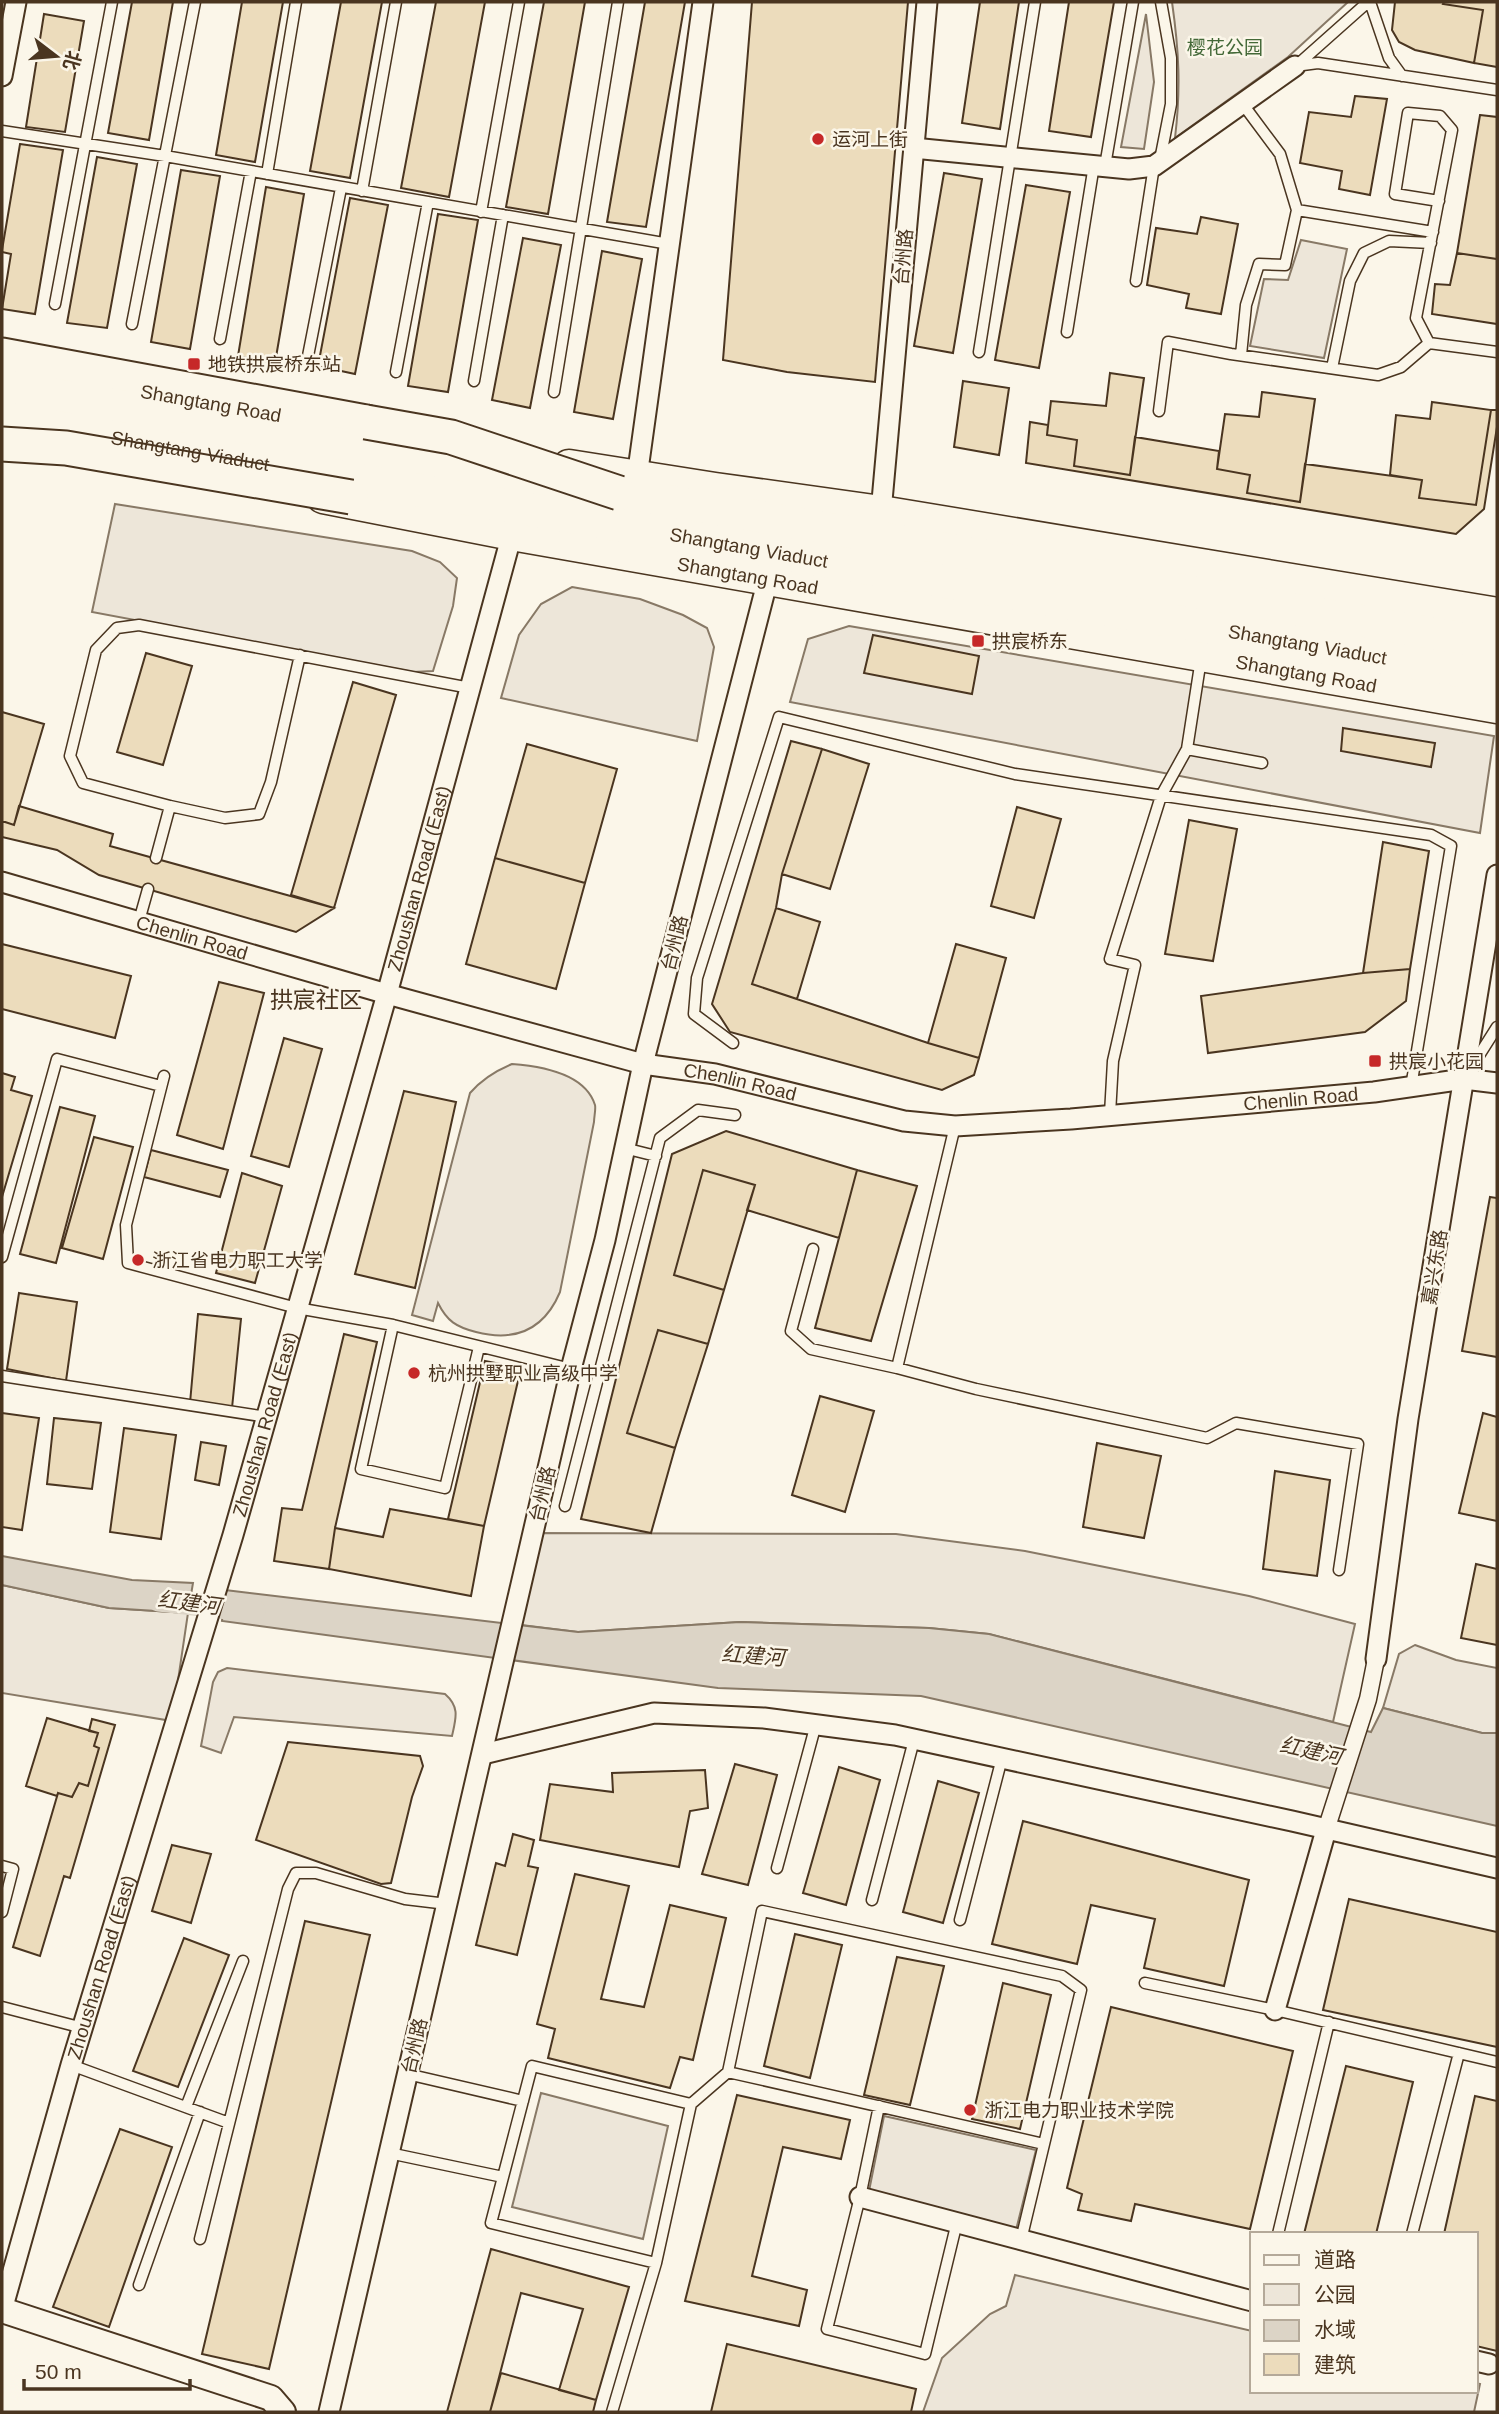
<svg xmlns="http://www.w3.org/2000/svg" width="1499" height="2414" font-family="Arial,'Noto Sans SC',sans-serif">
<rect width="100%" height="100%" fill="#fbf6e9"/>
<path fill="#ede6d9" stroke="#887966" stroke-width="2" d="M1172,2H1348L1288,57L1175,138C1181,88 1179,51 1172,2Z
M1146,14L1154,82L1144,149L1121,147Z
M1301,240L1347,249L1324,358L1250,346L1264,279L1288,280Z
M115,504L412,551L440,562L457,578L453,606L433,671L413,672L92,612Z
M572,587L640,599L683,615L707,628L714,647L697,741L501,698L519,635L541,604Z
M849,626L1494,736L1480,833L790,702L808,639Z
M512,1064C539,1066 585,1073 595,1105C596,1109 594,1117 594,1122L560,1292C544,1330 515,1342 476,1332C456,1327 447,1321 438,1303L433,1321L412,1315L470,1093C482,1079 495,1071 512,1064Z
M533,1533L896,1534L1025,1551L1249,1596L1355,1624L1333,1722L989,1634L929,1628L740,1622L578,1632L513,1624Z
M2,1585L109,1608L188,1613L172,1721L2,1693Z
M1415,1645L1456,1660L1497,1668V1733H1482L1383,1708L1399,1654Z
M227,1668L445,1694C460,1707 456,1718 452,1736L234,1717L221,1753L201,1746L213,1682L218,1672Z
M541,2093L668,2126L643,2239L512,2207Z
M884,2116L1036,2150L1016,2230L869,2191Z
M1015,2275L1252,2331V2391H1476V2383L1480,2384L1474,2412H923L942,2358L990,2314L1006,2306Z"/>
<path fill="#dcd4c6" stroke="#887966" stroke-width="2" d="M2,1556L132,1580L193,1583L188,1613L109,1608L2,1585Z
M225,1590L578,1632L740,1622L929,1628L989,1634L1371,1732L1383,1708L1482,1733H1497V1826L921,1696L718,1688L222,1621Z"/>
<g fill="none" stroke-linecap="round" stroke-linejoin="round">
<path stroke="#dcd4c6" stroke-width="23" d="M159,1600L254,1611"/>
</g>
<path fill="#ecdcbc" stroke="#4a3520" stroke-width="2" d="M132,2H173L149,140L108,133Z
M242,2H283L255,162L216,155Z
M341,2H382L350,178L310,171Z
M436,2H485L449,197L401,188Z
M544,2H585L548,214L506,207Z
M645,2H685L646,227L607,222Z
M752,2H908L875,382L787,372L723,360Z
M980,2H1019L1000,129L962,123Z
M1069,2H1114L1091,137L1049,131Z
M1395,2H1444L1443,4L1483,10L1474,63L1415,50L1399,42L1392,30Z
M1444,2H1497V67L1474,63L1483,10L1443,4Z
M44,14L84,21L65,132L26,127Z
M1355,96L1387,99L1370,195L1339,189L1342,171L1300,163L1309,112L1351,117Z
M1480,115L1497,117V259L1457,253Z
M20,144L63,150L35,314L2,309L11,254L2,252V250Z
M97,157L137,164L107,328L67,323Z
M181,170L220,176L190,349L151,342Z
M944,173L982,179L953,353L914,346Z
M1026,185L1070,192L1039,368L995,360Z
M266,187L304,194L275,363L238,356Z
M350,198L388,205L355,374L318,366Z
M438,214L478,220L448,392L408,386Z
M1201,217L1238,224L1221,314L1186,308L1189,294L1147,285L1156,228L1197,234Z
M523,238L561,245L530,408L492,400Z
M602,251L642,259L613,419L574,412Z
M1457,253L1497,259V324L1432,314L1435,284L1450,285Z
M1110,373L1144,378L1130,475L1074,466L1077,440L1047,435L1051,401L1106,406Z
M963,381L1009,388L999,455L954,447Z
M1262,392L1315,399L1300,502L1247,493L1250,475L1217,469L1225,414L1259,417Z
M1432,402L1491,410L1476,505L1419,498L1422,480L1390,475L1396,415L1430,419Z
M1491,410H1497V427L1484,509L1456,534L1026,463L1030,422L1048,425L1047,435L1077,440L1074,466L1130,475L1135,437L1219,451L1217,469L1250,475L1247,493L1300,502L1305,464L1422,480L1419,498L1476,505Z
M873,635L979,656L972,694L864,673Z
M146,653L192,666L163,765L117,752Z
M353,682L396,695L334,908L291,895Z
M2,712L44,724L14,825L2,821Z
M1343,728L1435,743L1431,767L1341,751Z
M791,741L822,749L782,874L776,908L752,984L928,1043L979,1058L974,1075L942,1090L730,1032L712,1004Z
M527,744L617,769L585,883L495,858Z
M822,749L869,764L830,889L782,874Z
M19,806L113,834L110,846L334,908L296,932L99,875L57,850L2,837V821L14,825Z
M1017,807L1061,819L1034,918L991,906Z
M1189,820L1237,829L1213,961L1165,954Z
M1383,842L1429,851L1410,969L1363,973Z
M495,858L585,883L556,989L466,964Z
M776,908L820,922L797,999L752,984Z
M2,944L131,976L115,1038L2,1009Z
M956,944L1006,958L979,1058L928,1043Z
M1410,969L1406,1001L1365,1032L1208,1053L1201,996L1363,973Z
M219,982L264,993L223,1149L177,1135Z
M284,1038L322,1049L289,1167L251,1156Z
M2,1073L15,1077L11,1090L32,1096L2,1197Z
M404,1091L456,1102L415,1288L355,1274Z
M60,1107L95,1116L56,1263L20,1254Z
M726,1131L857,1170L839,1238L747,1210L755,1185L703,1170L674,1275L724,1290L708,1344L658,1330L627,1433L675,1448L651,1533L581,1519L672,1154Z
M94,1137L133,1147L103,1259L62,1248Z
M151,1150L228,1170L220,1197L144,1177Z
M703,1170L755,1185L724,1290L674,1275Z
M857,1170L917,1186L871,1341L815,1328Z
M242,1173L282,1186L255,1283L216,1273Z
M1490,1197L1497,1198V1357L1462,1351Z
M19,1293L77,1302L66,1381L7,1369Z
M198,1314L241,1319L232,1408L190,1403Z
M658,1330L708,1344L675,1448L627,1433Z
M344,1334L377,1342L335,1528L329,1569L274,1561L282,1508L302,1510Z
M485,1361L521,1368L484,1526L448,1519Z
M820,1396L874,1411L845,1512L792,1495Z
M2,1413L39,1418L22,1530L2,1527Z
M1483,1413L1497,1417V1521L1459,1513Z
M54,1418L101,1423L92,1489L47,1484Z
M124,1428L176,1435L161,1539L110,1532Z
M201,1442L226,1446L219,1485L195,1480Z
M1097,1443L1161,1456L1144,1538L1083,1527Z
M1275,1471L1330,1480L1317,1576L1263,1569Z
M390,1509L484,1526L471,1596L329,1569L335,1528L383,1537Z
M1476,1564L1497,1569V1645L1461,1638Z
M47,1718L98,1733L94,1746L99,1748L88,1786L79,1783L72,1797L58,1793L57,1796L26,1786Z
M92,1719L115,1725L70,1878L64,1876L40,1956L13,1947L58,1793L72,1797L79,1783L88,1786L99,1748L94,1746L98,1733L89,1731Z
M288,1742L420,1756L423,1766L412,1797L391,1883L381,1884L256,1840Z
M735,1764L777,1775L748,1885L702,1874Z
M839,1767L880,1780L846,1905L803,1893Z
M705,1770L708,1808L690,1811L679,1867L540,1840L550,1784L613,1792L612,1773Z
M938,1781L979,1793L943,1923L903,1912Z
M1023,1821L1249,1880L1224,1986L1144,1968L1155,1919L1091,1905L1077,1964L992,1944Z
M513,1834L534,1840L528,1866L538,1868L517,1955L476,1945L496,1863L505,1866Z
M172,1845L211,1854L191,1923L152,1911Z
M575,1874L629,1886L601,1999L644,2007L670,1905L726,1918L693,2060L680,2057L670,2088L548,2058L555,2029L537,2024Z
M1349,1899L1497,1932V2047L1323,2010Z
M305,1921L370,1935L269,2369L202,2354Z
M795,1934L842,1945L810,2078L764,2066Z
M184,1938L229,1955L178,2087L133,2071Z
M897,1957L944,1966L910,2105L864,2095Z
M1003,1983L1051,1995L1020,2129L972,2119Z
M1111,2007L1293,2051L1250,2229L1135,2204L1131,2221L1078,2210L1082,2194L1067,2188Z
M1346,2066L1413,2082L1376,2234H1304Z
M737,2095L850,2120L841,2159L783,2147L752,2276L807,2290L799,2326L685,2301Z
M1475,2096L1497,2101V2351L1476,2346V2234H1444Z
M120,2129L172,2147L109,2327L53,2307Z
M491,2249L629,2287L596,2400L559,2390L583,2309L521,2293L490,2412H447Z
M727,2344L916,2389L911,2412H711Z
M501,2373L596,2400L593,2412H490Z"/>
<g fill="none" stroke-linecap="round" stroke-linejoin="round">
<defs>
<path id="service" d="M1370,2L1389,58L1402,76
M1295,66L1318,63L1497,90
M1296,66L1368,2
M1242,103L1280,154L1297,210L1433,232
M2,131L165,156L669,244
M1160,160L1171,104V58L1161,2
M1105,166L1133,2
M267,174L296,2
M362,191L396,2
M481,212L519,2
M1136,281L1154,166
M55,304L112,2
M132,324L195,2
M1067,332L1094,165
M220,339L251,171
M1429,343L1416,318L1452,130L1440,116L1408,113L1395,194L1439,201
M979,352L1035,2
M1241,355L1246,305L1259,264L1285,265L1297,210
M308,356L341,188
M1332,368L1350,281L1364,253L1389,241L1431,243
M396,372L428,202
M474,381L503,215
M554,392L618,2
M1159,411L1168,342L1231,354L1378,375L1401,367L1429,343L1497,352
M300,655L271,782L259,814L225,818L170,806L83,783L70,756L96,650L117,628L139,625L470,688
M1187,749L1262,763
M156,858L170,806
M139,921L148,889
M733,1043L694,1014L697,978L779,717L1015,774L1431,835L1451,846L1411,1087
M1471,1068L1497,1027
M164,1076L126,1225L128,1263L297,1308L393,1325L571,1369
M1110,1114L1113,1061L1135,965L1110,959L1161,796L1187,749L1201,659
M955,1126L897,1368L976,1389L1207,1438L1236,1423L1358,1444L1339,1570
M624,1148L656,1156
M813,1249L791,1331L811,1349L897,1368
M2,1257L57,1059L161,1086
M393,1325L361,1469L445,1488L479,1347
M2,1376L267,1417
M565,1506L660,1138L698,1110L735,1115
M2,1866L13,1869L2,1912
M777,1868L816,1724
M872,1900L914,1740
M960,1920L1002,1758
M1145,1983L1275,2010L1497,2062
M2,2007L83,2028
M71,2065L229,2123
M728,2072L762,1911L1062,1976L1081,1990L1021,2240
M407,2074L523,2101
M879,2106L860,2197L827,2329L925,2354L957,2222
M186,2107L243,1961
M389,2153L503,2177
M1278,2234L1329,2022
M1412,2234L1459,2053
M200,2239L288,1889L296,1873H316L405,1899L447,1904
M656,2263L491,2223L532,2066L691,2104L728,2072L1044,2144
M139,2285L200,2112
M612,2412L656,2263L691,2104"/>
<path id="pedestrian" d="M1326,1830L1368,1699L1376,1659"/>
<g id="minor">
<path d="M2,76L16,2"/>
<path d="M913,148L1129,169L1154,166L1295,66"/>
<path d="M637,477L703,2"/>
<path d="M881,512L927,2"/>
<path id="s1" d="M2,882L387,994L643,1064L715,1074L904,1121L955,1126L1071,1119L1374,1092L1464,1079L1497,1083"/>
<path d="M1376,1659L1408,1419L1497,875"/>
<path d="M483,1754L654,1713L764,1718L895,1735L1292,1821L1497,1868"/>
<path d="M1275,2010L1326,1830"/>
<path d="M860,2197L1252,2301"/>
<path id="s2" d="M2,2310L71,2065L233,1535L387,994L512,534"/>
<path d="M1476,2361L1489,2364"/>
<path d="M329,2412L571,1369L605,1240L643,1064L768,579"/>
</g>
<path id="tertiary" d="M2,2310L271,2398L283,2412"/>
<g id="primary">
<path d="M569,466L715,489L881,512L1497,614"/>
<path id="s3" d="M323,497L512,534L1497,707"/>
</g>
<g id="trunk">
<path d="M2,355L366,422"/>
<path d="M2,386L1497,645"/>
<path id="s4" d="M2,418L1497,677"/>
</g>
</defs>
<use href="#service" stroke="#4a3520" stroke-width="13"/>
<use href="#pedestrian" stroke="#4a3520" stroke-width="19"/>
<use href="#minor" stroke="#4a3520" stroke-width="23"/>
<use href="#tertiary" stroke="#4a3520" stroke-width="28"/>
<use href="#primary" stroke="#4a3520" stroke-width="35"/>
<use href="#trunk" stroke="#4a3520" stroke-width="37"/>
<use href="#service" stroke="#fbf6e9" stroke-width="10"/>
<use href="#pedestrian" stroke="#fbf6e9" stroke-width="16"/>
<use href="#minor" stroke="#fbf6e9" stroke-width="19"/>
<use href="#tertiary" stroke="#fbf6e9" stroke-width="24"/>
<use href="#primary" stroke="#fbf6e9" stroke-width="32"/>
<use href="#trunk" stroke="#fbf6e9" stroke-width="33"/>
<defs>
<path id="trunk-bridge" d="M366,422L451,437L619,493
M2,444L66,448L351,497"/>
</defs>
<use href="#trunk-bridge" stroke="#4a3520" stroke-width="37" stroke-linecap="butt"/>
<use href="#trunk-bridge" stroke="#fbf6e9" stroke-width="33"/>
</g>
<g fill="#c62828" stroke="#fbf6e9" stroke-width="2.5">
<circle cx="818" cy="139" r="7"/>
<rect x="187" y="357" width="14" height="14" rx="3.5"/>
<rect x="971" y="634" width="14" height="14" rx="3.5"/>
<rect x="1368" y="1054" width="14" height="14" rx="3.5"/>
<circle cx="138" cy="1260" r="7"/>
<circle cx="414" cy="1373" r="7"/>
<circle cx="970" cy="2110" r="7"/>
</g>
<g text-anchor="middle" stroke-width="5" stroke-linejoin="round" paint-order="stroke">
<g font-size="19" fill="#436837" stroke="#fbf6e9">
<text x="1225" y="54">樱花公园</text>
</g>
<g font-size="19" fill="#4a3520" stroke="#fbf6e9" text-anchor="start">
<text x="832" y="146">运河上街</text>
<text x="208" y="371">地铁拱宸桥东站</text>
<text x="992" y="648">拱宸桥东</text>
<text x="1389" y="1068">拱宸小花园</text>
<text x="152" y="1267">浙江省电力职工大学</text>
<text x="428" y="1380">杭州拱墅职业高级中学</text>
<text x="984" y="2117">浙江电力职业技术学院</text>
</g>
<g font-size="19" fill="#4a3520" stroke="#fbf6e9">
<text transform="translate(903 257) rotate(-85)" y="7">台州路</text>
<text transform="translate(211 403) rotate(10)" y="7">Shangtang Road</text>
<text dy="7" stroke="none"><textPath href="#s4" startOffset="191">Shangtang Viaduct</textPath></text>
<text dy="7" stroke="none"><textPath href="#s4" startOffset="758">Shangtang Viaduct</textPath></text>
<text dy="7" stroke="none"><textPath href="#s3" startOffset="432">Shangtang Road</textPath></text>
<text dy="7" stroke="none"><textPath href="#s4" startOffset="1325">Shangtang Viaduct</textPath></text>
<text dy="7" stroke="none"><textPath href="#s3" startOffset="999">Shangtang Road</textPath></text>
<text dy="7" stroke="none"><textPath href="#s2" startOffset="1491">Zhoushan Road (East)</textPath></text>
<text dy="7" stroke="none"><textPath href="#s1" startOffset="198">Chenlin Road</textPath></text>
<text transform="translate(674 943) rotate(-76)" y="7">台州路</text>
<text dy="7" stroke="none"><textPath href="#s1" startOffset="765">Chenlin Road</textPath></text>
<text dy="7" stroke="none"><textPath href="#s1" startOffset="1332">Chenlin Road</textPath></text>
<text transform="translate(1434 1267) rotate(-81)" y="7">嘉兴东路</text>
<text dy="7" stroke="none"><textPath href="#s2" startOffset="924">Zhoushan Road (East)</textPath></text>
<text transform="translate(542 1494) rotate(-77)" y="7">台州路</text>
<text dy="7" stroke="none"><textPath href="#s2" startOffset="357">Zhoushan Road (East)</textPath></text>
<text transform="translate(414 2046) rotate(-77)" y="7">台州路</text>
</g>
<g font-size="21" font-style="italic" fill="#4a3520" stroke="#fbf6e9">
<text transform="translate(189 1603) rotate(7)" y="7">红建河</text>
<text transform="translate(753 1656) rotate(4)" y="7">红建河</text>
<text transform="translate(1311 1751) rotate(12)" y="7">红建河</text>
</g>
<g font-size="23" fill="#4a3520" stroke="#fbf6e9">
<text x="316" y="1008">拱宸社区</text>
</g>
</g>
<rect width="1499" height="2414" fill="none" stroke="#4a3520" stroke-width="7"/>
<rect x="1250" y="2232" width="228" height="161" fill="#fbf6e9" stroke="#b4a999" stroke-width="2"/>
<rect x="1264" y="2255" width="35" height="10" fill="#fbf6e9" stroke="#b4a999" stroke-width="2"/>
<text x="1314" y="2267" font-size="21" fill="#4a3520">道路</text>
<rect x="1264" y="2284" width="35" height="21" fill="#ede6d9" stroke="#b4a999" stroke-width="2"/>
<text x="1314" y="2302" font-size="21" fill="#4a3520">公园</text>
<rect x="1264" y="2320" width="35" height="21" fill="#dcd4c6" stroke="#b4a999" stroke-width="2"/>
<text x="1314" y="2337" font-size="21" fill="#4a3520">水域</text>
<rect x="1264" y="2354" width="35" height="21" fill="#ecdcbc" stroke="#b4a999" stroke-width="2"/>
<text x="1314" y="2372" font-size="21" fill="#4a3520">建筑</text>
<g transform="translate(56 56) rotate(106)" stroke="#fbf6e9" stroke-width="5" paint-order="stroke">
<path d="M0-5L12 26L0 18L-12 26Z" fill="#4a3520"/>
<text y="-10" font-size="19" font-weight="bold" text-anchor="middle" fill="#4a3520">北</text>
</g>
<path d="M24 2379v10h166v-10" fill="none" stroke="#4a3520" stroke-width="3.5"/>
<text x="35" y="2379" font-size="21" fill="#4a3520" stroke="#fbf6e9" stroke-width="5" paint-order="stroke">50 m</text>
</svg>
